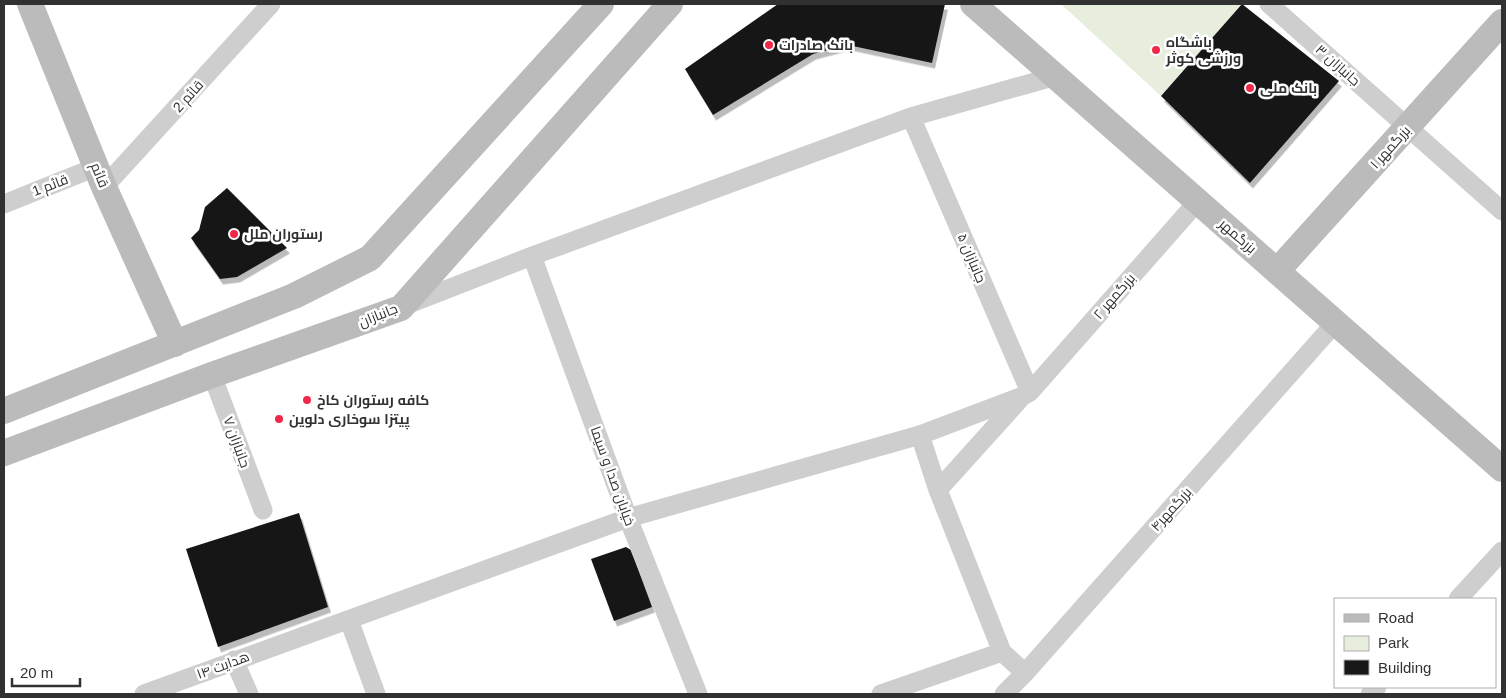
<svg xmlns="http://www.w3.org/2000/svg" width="1506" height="698" font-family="Helvetica,Cairo,sans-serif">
<defs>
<filter id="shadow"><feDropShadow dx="3" dy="5.5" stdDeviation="0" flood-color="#0004"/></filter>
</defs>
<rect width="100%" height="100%" fill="#fff"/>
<path fill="#e8eede" d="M1061,4H1242L1161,96Z"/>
<path fill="#181818" filter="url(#shadow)" d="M778,4H945L932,63L848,45L813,54L713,115L685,69Z
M1242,4L1339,81L1250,183L1161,96Z
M227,188L287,248L237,277L220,279L191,238L199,230L205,207Z
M299,513L328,607L218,647L186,549Z
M626,547L631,550L652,607L614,621L591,559Z"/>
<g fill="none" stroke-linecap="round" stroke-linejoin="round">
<path stroke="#cecece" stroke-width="19" d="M1269,4L1502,211
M104,187L271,4
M4,204L96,167
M532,256L628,518L698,694
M404,306L532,256L911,117L1056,76
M212,375L263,510
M1030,392L1198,201
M920,435L938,490L1002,652L1025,673
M938,490L1020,399
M1458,599L1502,551
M349,620L376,694
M234,660L249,694
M144,694L628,518L920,435L1023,396L1030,392L911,117
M881,694L1002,652
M1004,694L1025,673L1336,322
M1370,694L1377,687"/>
<path stroke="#bbb" stroke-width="26" d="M30,4L104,187L175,344
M973,4L1502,469
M1277,271L1502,22
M4,411L294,296L370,258L601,4
M4,453L212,375L401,308L670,4"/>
</g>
<g fill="#f22848" stroke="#fff" stroke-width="2">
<circle cx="769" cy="45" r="5"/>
<circle cx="1156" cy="50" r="5"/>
<circle cx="1250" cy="88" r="5"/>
<circle cx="234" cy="234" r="5"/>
<circle cx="307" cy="400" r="5"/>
<circle cx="279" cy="419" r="5"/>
</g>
<g text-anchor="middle" stroke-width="5" stroke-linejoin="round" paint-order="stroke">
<g font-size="14" font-weight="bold" fill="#313131" stroke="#fff" text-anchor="start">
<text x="1166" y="47">باشگاه<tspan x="1166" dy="16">ورزشی کوثر</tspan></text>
<text x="779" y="50">بانک صادرات</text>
<text x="1260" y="93">بانک ملی</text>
<text x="244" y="239">رستوران ملل</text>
<text x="317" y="405">کافه رستوران کاخ</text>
<text x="289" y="424">پیتزا سوخاری دلوین</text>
</g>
<g font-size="14" fill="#313131" stroke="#fff">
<text transform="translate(1338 65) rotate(42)" y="5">جانبازان ۳</text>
<text transform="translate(188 96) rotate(-48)" y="5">قائم 2</text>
<text transform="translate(1390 147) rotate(-48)" y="5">بزرگمهر ۱</text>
<text transform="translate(100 175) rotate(68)" y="5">قائم</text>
<text transform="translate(50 185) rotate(-21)" y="5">قائم 1</text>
<text transform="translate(1238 236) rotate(41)" y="5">بزرگمهر</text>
<text transform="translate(972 258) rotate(67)" y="5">جانبازان ۵</text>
<text transform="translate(1114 296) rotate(-49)" y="5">بزرگمهر ۲</text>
<text transform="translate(378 315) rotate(-22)" y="5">جانبازان</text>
<text transform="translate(237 442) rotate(70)" y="5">جانبازان ۷</text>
<text transform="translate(613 476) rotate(70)" y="5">خیابان صدا و سیما</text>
<text transform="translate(1171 509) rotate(-48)" y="5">بزرگمهر۴</text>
<text transform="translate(223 665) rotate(-20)" y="5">هدایت ۱۴</text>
</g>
</g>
<rect width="1506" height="698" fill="none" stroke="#313131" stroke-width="10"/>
<rect x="1334" y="598" width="162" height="90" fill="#ffffff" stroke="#adadad"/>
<rect x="1344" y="614" width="25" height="8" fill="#bbbbbb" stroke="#adadad"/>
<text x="1378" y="623" font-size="15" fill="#313131">Road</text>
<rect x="1344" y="636" width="25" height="15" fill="#e8eede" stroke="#adadad"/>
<text x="1378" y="648" font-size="15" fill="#313131">Park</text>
<rect x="1344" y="660" width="25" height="15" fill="#181818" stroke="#adadad"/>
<text x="1378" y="673" font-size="15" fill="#313131">Building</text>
<path d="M12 678v8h68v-8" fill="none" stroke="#313131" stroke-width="2.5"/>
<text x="20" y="678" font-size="15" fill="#313131" stroke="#ffffff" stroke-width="4" paint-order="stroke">20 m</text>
</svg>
